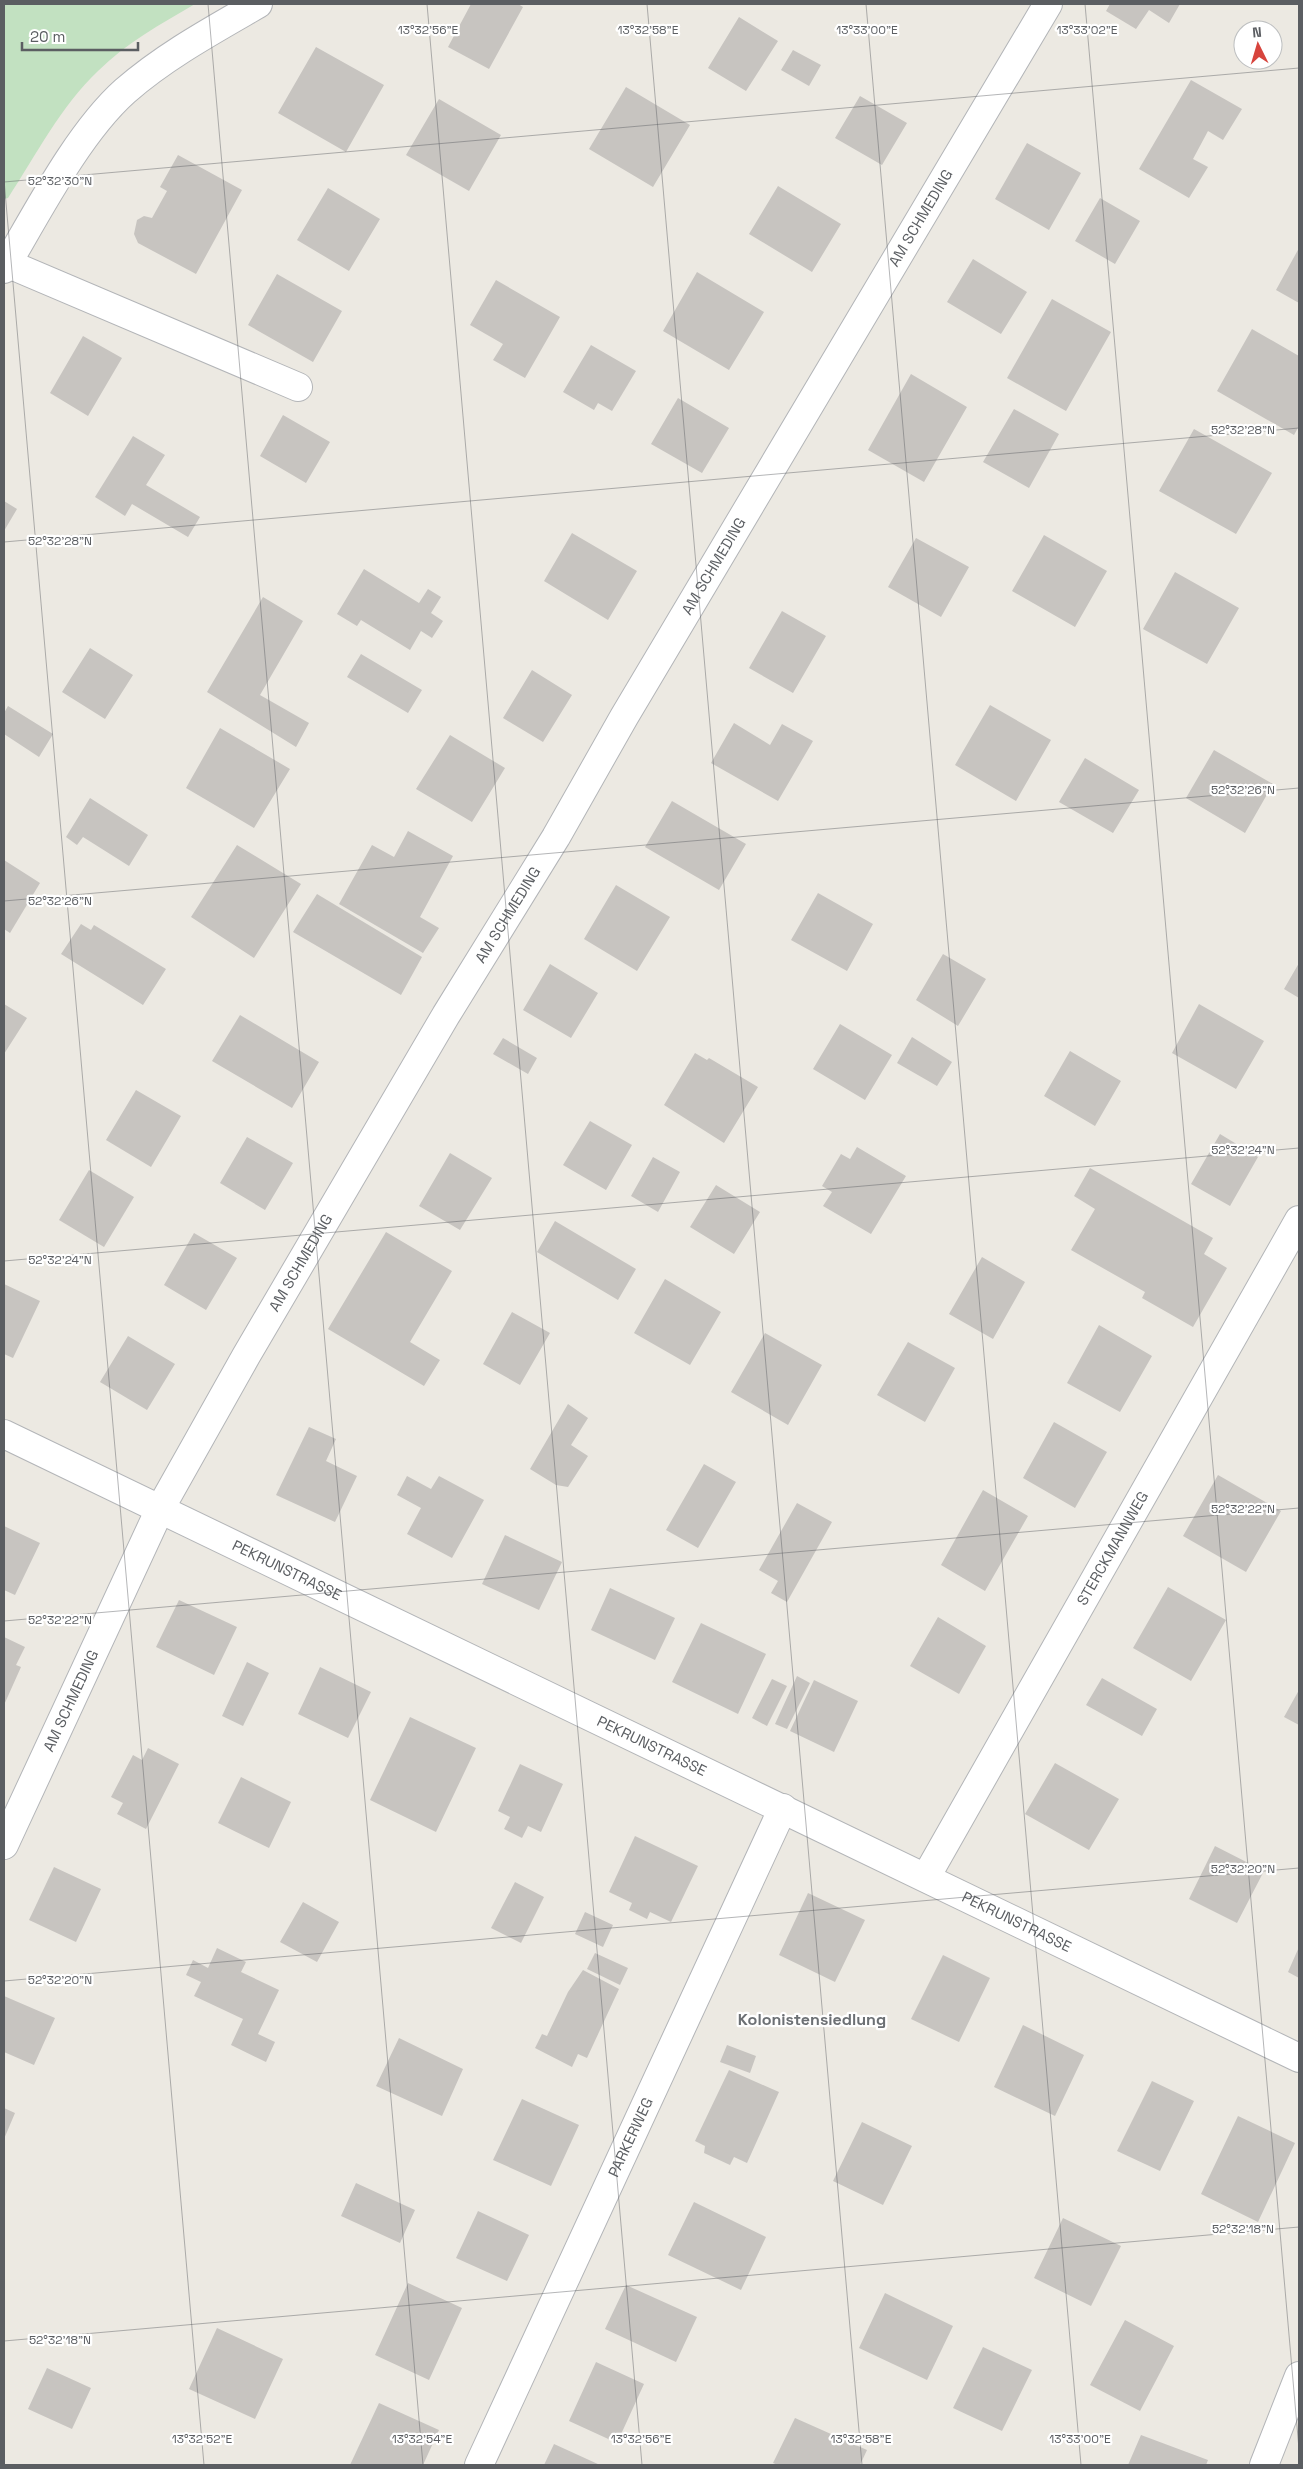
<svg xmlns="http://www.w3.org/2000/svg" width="1303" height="2469" font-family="'Space Grotesk',sans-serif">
<rect width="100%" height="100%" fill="#ece9e2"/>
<path fill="#c2e1c1" d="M4,4H195C161,24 126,43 98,71C61,106 36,155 8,198L4,199Z"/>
<path fill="#c7c4c0" d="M471,4H518L523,7L489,69L448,47Z
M1110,4H1180L1169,23L1149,10L1136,29L1106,11Z
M739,17L778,41L746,91L708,68Z
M316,47L384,85L346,152L278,113Z
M793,50L821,65L809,86L781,70Z
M1191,80L1242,109L1223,140L1208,131L1193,159L1208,167L1189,198L1139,169Z
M626,87L690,125L653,187L589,149Z
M860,96L907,123L882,165L835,138Z
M439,99L501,135L469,191L406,155Z
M1027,143L1081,173L1049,230L995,199Z
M178,155L242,190L196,274L138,243L134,234L137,220L144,216L152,218L167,191L160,187Z
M778,186L841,224L812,272L749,234Z
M328,188L380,219L349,271L297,240Z
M1100,198L1140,221L1115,264L1075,241Z
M1299,248V303L1276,290Z
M973,259L1027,292L1001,334L947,302Z
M697,272L764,312L729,370L663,331Z
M277,274L342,311L313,362L248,325Z
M496,280L560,317L525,378L493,360L503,344L470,325Z
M1052,299L1111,332L1066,411L1007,378Z
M1252,329L1299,356V426L1294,435L1217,391Z
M83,336L122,358L88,416L50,393Z
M591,345L636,371L612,411L598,403L594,410L563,392Z
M911,374L967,407L924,482L868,450Z
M678,398L729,428L702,473L651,444Z
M1014,409L1059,434L1029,488L983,462Z
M283,415L330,442L306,483L260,456Z
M1194,429L1272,473L1236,534L1159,491Z
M133,436L165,455L146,485L200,517L188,537L132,504L125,516L95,497Z
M4,501L17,509L4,531Z
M572,533L637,571L608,620L544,581Z
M1044,535L1107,571L1075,627L1012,591Z
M916,538L969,567L941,617L888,587Z
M364,569L419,603L428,589L441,597L431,613L443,621L432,638L421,631L410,650L361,620L357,626L337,614Z
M1175,572L1239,608L1207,664L1143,629Z
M263,597L303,621L260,695L309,723L296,747L207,692Z
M782,611L826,636L793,693L749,668Z
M90,648L133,675L105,719L62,692Z
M361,654L422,690L408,713L347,677Z
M532,670L572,695L543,742L503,718Z
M990,705L1051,740L1016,801L955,765Z
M8,706L53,734L39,757L4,734V713Z
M734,723L770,745L782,724L813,741L778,801L711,763Z
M220,728L290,769L254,828L186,788Z
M450,735L505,768L472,822L416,789Z
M1214,750L1273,784L1245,833L1186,798Z
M1085,758L1139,790L1113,833L1059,802Z
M90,798L148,835L129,866L83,837L77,845L66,837Z
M672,801L746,844L719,890L645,847Z
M408,831L453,856L420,917L439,928L423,953L339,904L372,845L394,857Z
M237,845L301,884L254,958L191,917Z
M4,860L40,883L10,933L4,929Z
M616,885L670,917L637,971L584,939Z
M818,893L873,924L847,971L791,940Z
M317,894L422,957L401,995L293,932Z
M81,924L91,930L94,925L166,969L143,1005L61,954Z
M943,954L986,979L958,1026L916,1000Z
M1299,963V998L1284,989Z
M550,964L598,993L571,1038L523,1010Z
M4,1004L27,1018L4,1054Z
M1199,1004L1264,1041L1236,1089L1172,1053Z
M240,1015L319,1062L292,1108L212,1061Z
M840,1024L892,1055L865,1100L813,1069Z
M912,1037L952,1062L937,1086L897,1063Z
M503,1038L537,1058L528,1074L493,1054Z
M1070,1051L1121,1081L1095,1126L1044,1096Z
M695,1053L707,1060L709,1058L758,1087L724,1143L664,1105Z
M136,1090L181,1116L151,1167L106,1140Z
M590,1121L632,1145L606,1190L563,1165Z
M1220,1134L1258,1157L1230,1206L1191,1184Z
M247,1137L293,1163L265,1210L220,1183Z
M857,1147L906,1176L871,1234L823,1206L832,1192L822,1186L841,1154L850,1159Z
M450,1153L492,1178L460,1230L419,1206Z
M653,1157L680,1172L658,1212L631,1196Z
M1090,1168L1213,1238L1204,1254L1227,1268L1193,1327L1142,1298L1145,1292L1071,1250L1095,1209L1074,1196Z
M89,1170L134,1197L104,1247L59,1220Z
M716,1185L760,1212L734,1254L690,1227Z
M555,1221L636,1269L618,1300L537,1252Z
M386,1232L452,1271L410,1342L440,1360L424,1386L328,1329Z
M194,1233L237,1258L206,1310L164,1285Z
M982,1257L1025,1282L993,1339L949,1314Z
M665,1279L721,1312L690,1365L634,1333Z
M4,1284L40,1301L13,1358L4,1354Z
M512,1312L550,1333L520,1385L483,1364Z
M1099,1325L1152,1356L1120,1412L1067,1383Z
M765,1333L822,1365L788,1425L731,1392Z
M128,1336L175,1364L147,1410L100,1382Z
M908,1342L955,1368L925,1422L877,1395Z
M568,1404L588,1418L571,1445L588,1456L568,1487L556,1485L530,1469Z
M1054,1422L1107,1452L1075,1508L1023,1478Z
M309,1427L336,1439L326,1461L357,1476L335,1522L276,1495Z
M704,1464L736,1482L698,1548L666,1530Z
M1218,1475L1281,1511L1246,1572L1183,1536Z
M407,1476L431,1489L439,1476L484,1500L452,1558L407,1534L421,1508L397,1495Z
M983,1490L1028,1516L985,1591L941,1565Z
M797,1503L832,1522L787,1602L771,1593L778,1581L759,1570Z
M4,1526L40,1543L15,1595L4,1590Z
M505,1535L562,1562L539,1610L482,1584Z
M1168,1587L1226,1620L1191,1681L1133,1648Z
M610,1588L675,1618L655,1660L591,1630Z
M179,1600L237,1627L214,1675L156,1647Z
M938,1617L986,1646L959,1694L910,1666Z
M701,1623L766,1654L738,1714L672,1682Z
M4,1637L25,1647L16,1665L21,1667L4,1705Z
M247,1662L269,1673L243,1726L222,1716Z
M320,1667L371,1692L348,1738L298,1714Z
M797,1676L810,1683L787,1729L775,1724Z
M1102,1678L1157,1709L1142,1736L1086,1705Z
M772,1679L787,1686L767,1726L752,1718Z
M814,1680L858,1701L834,1752L790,1731Z
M1299,1690V1725L1284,1717Z
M410,1717L476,1748L436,1832L370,1800Z
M148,1748L179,1764L146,1829L117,1814L123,1803L111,1797L133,1755L142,1760Z
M1055,1763L1119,1799L1089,1850L1025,1814Z
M520,1764L563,1784L541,1832L528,1826L522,1838L504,1829L510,1817L498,1811Z
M241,1777L291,1802L269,1848L218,1823Z
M635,1836L698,1866L671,1922L650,1912L647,1919L629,1910L632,1903L609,1892Z
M1215,1846L1264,1871L1237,1923L1189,1899Z
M54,1867L101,1889L76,1942L29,1920Z
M515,1882L544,1897L521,1943L491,1928Z
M808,1893L865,1920L835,1982L779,1955Z
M303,1902L339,1922L317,1962L280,1942Z
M585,1912L613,1925L603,1947L575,1934Z
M1299,1947V1978L1288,1972Z
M217,1948L246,1962L241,1972L279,1990L258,2034L275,2042L266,2062L231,2045L243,2019L194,1996L201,1982L186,1975L193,1960L208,1968Z
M595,1953L628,1968L620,1985L587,1969Z
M943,1955L990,1978L959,2042L911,2019Z
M583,1970L619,1989L587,2058L578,2054L572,2067L535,2048L542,2034L547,2036L568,1992Z
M4,1996L55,2018L34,2065L4,2052Z
M1023,2025L1084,2055L1055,2116L994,2087Z
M399,2038L463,2069L442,2116L376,2086Z
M727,2045L756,2056L750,2073L720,2062Z
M729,2070L779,2092L747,2163L734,2157L730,2165L704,2153L705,2146L695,2141Z
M1152,2081L1194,2101L1160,2171L1117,2151Z
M522,2099L579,2125L551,2186L493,2160Z
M4,2108L15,2113L4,2139Z
M1238,2116L1295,2143L1258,2222L1201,2194Z
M862,2122L912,2146L883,2205L833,2181Z
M356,2183L415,2210L400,2243L341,2216Z
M694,2202L766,2237L741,2290L668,2255Z
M478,2211L529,2235L507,2281L456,2258Z
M1063,2218L1121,2246L1091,2306L1034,2278Z
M408,2283L462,2308L429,2380L375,2355Z
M626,2285L697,2317L676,2362L605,2329Z
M885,2293L953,2326L927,2380L859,2348Z
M1125,2320L1174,2346L1140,2411L1090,2385Z
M217,2328L283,2359L255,2419L189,2389Z
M983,2347L1032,2370L1002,2431L953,2408Z
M596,2362L644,2384L617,2443L569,2421Z
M47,2368L91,2388L72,2429L28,2409Z
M379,2403L439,2430L423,2465H350Z
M795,2418L867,2450L860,2465H778L773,2463Z
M1141,2435L1208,2460L1206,2465H1128Z
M554,2444L600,2465H544Z"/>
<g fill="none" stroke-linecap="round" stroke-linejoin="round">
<defs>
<g id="minor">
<path d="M4,262L298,387"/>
<path d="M4,269C37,213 78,133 125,91C165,56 213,30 258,4"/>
<path id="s1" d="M4,1434L1299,2058"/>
<path id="s2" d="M4,1845L160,1509L246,1356L446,1015L556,837L624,717L1048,4"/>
<path id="s3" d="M926,1877L1299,1220"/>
<path id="s4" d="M479,2465L783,1808"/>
<path d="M1264,2465L1299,2376"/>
</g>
</defs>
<use href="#minor" stroke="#b3b5b8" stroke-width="30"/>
<use href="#minor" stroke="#fff" stroke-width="28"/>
</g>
<path fill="none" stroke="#5b5e62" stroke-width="1" stroke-opacity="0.45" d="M208,4L423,2465M427,4L642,2465M647,4L862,2465M866,4L1081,2465M1085,4L1299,2449M4,180L204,2465M4,182L1299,68M4,542L1299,428M4,901L1299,788M4,1261L1299,1148M4,1621L1299,1508M4,1981L1299,1868M4,2341L1299,2227"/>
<g text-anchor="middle" stroke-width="4.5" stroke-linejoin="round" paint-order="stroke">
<g font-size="15" fill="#5b5e62" stroke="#fff">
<text dy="5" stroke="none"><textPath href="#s2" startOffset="1869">AM SCHMEDING</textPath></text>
<text dy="5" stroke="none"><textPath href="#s2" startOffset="1464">AM SCHMEDING</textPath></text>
<text dy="5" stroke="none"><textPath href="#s2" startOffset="1059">AM SCHMEDING</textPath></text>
<text dy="5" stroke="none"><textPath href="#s2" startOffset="654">AM SCHMEDING</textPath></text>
<text dy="5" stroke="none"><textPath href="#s3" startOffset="378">STERCKMANNWEG</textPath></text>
<text dy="5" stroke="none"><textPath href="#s1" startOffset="314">PEKRUNSTRASSE</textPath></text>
<text dy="5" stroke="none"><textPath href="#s2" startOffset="159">AM SCHMEDING</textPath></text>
<text dy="5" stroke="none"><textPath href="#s1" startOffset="719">PEKRUNSTRASSE</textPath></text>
<text dy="5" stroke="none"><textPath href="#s1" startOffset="1124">PEKRUNSTRASSE</textPath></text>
<text dy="5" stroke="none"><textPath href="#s4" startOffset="361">PARKERWEG</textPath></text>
</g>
<g font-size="16" font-weight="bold" fill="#6c7074" stroke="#fff">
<text x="812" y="2025">Kolonistensiedlung</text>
</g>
</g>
<g font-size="12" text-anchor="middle" fill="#5b5e62" stroke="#fff" stroke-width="4.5" stroke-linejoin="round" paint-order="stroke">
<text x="428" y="34">13°32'56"E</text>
<text x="648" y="34">13°32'58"E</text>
<text x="867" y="34">13°33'00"E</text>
<text x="1087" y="34">13°33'02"E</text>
<text x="60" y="185">52°32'30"N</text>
<text x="1243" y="434">52°32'28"N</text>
<text x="60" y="545">52°32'28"N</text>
<text x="1243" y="794">52°32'26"N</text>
<text x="60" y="905">52°32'26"N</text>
<text x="1243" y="1154">52°32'24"N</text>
<text x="60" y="1264">52°32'24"N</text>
<text x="1243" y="1513">52°32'22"N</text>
<text x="60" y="1624">52°32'22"N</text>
<text x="1243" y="1873">52°32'20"N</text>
<text x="60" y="1984">52°32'20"N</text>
<text x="1243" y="2233">52°32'18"N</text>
<text x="60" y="2344">52°32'18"N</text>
<text x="202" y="2443">13°32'52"E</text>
<text x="422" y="2443">13°32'54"E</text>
<text x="641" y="2443">13°32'56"E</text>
<text x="861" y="2443">13°32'58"E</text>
<text x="1080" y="2443">13°33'00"E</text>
</g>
<rect width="1303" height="2469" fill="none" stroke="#5b5e62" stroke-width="10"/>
<g transform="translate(1258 45) rotate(355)"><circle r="24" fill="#ffffff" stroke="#bdbfc0"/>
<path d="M0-4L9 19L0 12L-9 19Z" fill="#d7443d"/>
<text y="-8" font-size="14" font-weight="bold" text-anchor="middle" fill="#5b5e62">N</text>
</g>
<path d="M22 42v8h116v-8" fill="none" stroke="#5b5e62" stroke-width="2.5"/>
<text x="30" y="42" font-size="15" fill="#5b5e62" stroke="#ffffff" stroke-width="4" paint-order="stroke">20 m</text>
</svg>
